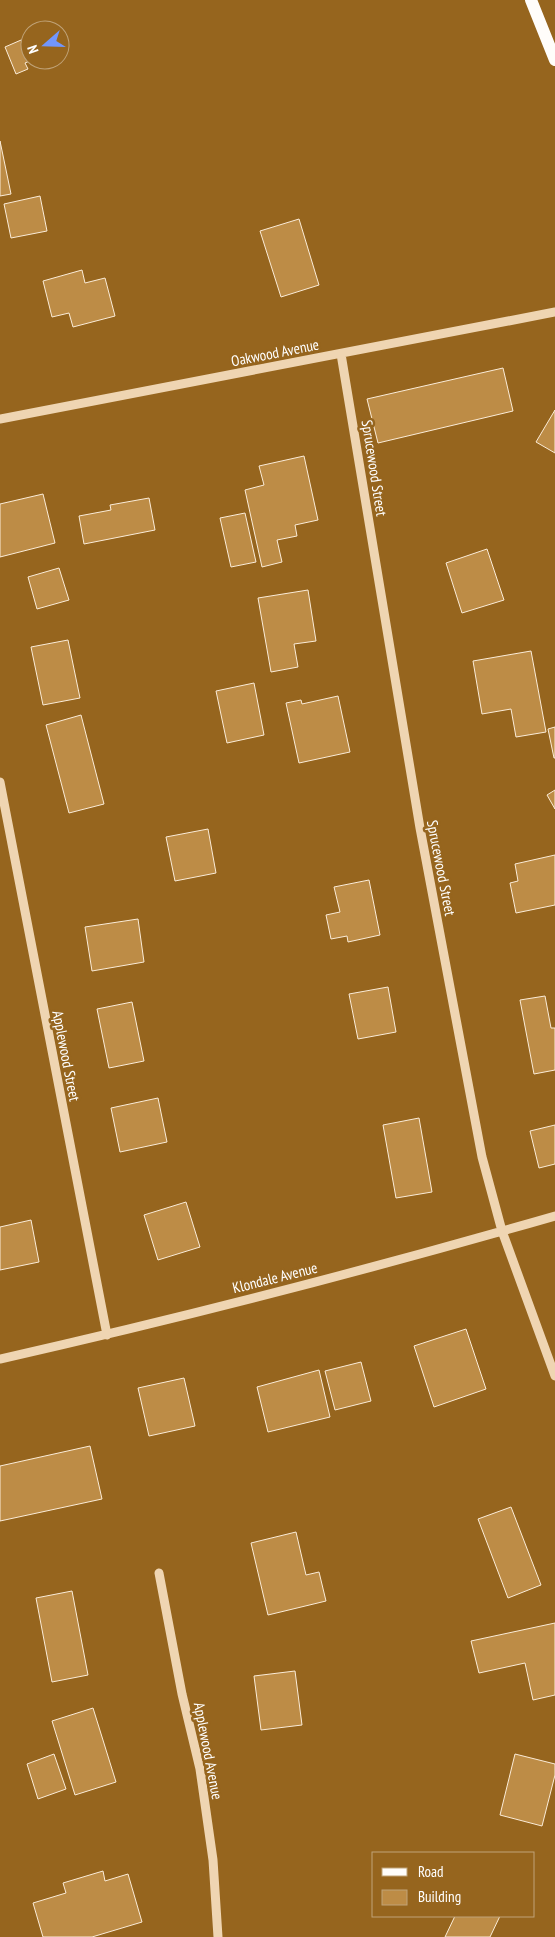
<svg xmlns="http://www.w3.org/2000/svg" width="555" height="1937" font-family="'PT Sans Narrow',sans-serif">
<rect width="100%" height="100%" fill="#96651e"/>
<path fill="#bd8c46" stroke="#fbecd8" d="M28,37L32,60L25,63L28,69L16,74L5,47Z
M0,141L11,194L0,196Z
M40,196L47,231L11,238L4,204Z
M299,219L319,285L281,297L260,231Z
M82,270L85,283L105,278L115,316L73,327L69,313L52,317L43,281Z
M503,368L513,411L378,443L367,399Z
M555,410V453L536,442Z
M304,456L318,520L295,525L297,536L277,540L282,562L262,567L245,490L264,485L259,466Z
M43,494L55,543L0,557V504Z
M149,498L155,530L84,544L79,516L111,510L110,505Z
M245,513L256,562L231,567L220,518Z
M487,549L504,600L462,613L446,563Z
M59,568L69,600L37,609L28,577Z
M308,590L316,641L294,644L298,667L271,672L258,598Z
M68,640L80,698L43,705L31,647Z
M531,651L546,732L516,737L511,709L482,714L473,661Z
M254,683L264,735L227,743L216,691Z
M338,696L350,752L299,763L286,703L301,700L302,704Z
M81,715L104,804L69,813L46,725Z
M555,727V758H554L548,729Z
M555,790V809L547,795Z
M208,829L216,873L175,881L166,837Z
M555,855V905L516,913L510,883L518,881L515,864Z
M369,880L380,935L348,942L347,936L331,939L326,915L340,912L334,887Z
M138,919L144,962L92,971L85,927Z
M388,987L396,1032L358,1039L349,994Z
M545,996L551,1028H555V1070L534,1074L520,1000Z
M132,1002L144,1061L109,1068L97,1009Z
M158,1098L167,1142L120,1152L111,1108Z
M419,1118L432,1192L396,1198L383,1125Z
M555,1125V1164L539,1168L530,1131Z
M186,1202L200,1247L158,1260L144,1215Z
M31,1220L39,1262L0,1270V1227Z
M466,1329L486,1389L434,1407L414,1346Z
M361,1362L371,1401L335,1410L325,1371Z
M319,1370L330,1417L268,1432L257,1387Z
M184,1378L195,1426L149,1436L138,1388Z
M90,1446L102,1499L0,1521V1466Z
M511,1507L541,1585L508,1598L478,1519Z
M296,1532L306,1575L319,1572L326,1601L268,1615L251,1543Z
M72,1591L88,1675L52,1682L36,1598Z
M555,1623V1695L533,1700L525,1663L479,1673L471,1641Z
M295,1671L302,1725L261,1730L254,1676Z
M93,1708L116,1782L75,1795L52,1721Z
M54,1754L66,1789L38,1799L27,1764Z
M515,1754L555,1764V1775L542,1826L500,1815Z
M103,1871L105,1881L128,1874L142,1922L92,1937H43L33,1903L66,1893L63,1883Z
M455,1916H500L490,1937H445Z"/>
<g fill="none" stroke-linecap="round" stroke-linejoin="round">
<path stroke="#efd5b2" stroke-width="9" d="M341,354L420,828L482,1157L502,1231L555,1376
M0,419L555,312
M0,782L107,1335
M0,1359C187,1317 371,1269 555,1216
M159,1573L182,1694L200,1769L213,1860L218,1937"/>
<path stroke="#fffdfa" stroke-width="12" d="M531,0L555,60"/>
</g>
<g text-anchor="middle" stroke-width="5" stroke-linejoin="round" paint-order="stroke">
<g font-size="15" fill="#fff" stroke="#96651e">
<text transform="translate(275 353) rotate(-11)" y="5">Oakwood Avenue</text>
<text transform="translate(374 468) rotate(81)" y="5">Sprucewood Street</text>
<text transform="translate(441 868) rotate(79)" y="5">Sprucewood Street</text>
<text transform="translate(66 1056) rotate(79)" y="5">Applewood Street</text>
<text transform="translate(275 1278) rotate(-14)" y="5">Klondale Avenue</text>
<text transform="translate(208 1751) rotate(79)" y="5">Applewood Avenue</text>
</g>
</g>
<rect x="372" y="1852" width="162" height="65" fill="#96651e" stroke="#c0a378"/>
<rect x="382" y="1868" width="25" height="8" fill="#fffdfa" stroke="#c0a378"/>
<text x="418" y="1877" font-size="15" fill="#ffffff">Road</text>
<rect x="382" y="1890" width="25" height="15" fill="#bd8c46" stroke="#c0a378"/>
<text x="418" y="1902" font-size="15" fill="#ffffff">Building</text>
<g transform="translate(45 45) rotate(250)"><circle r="24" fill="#96651e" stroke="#c0a378"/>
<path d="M0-4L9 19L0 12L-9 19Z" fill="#7196fe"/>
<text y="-8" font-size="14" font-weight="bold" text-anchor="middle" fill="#ffffff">N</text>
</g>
</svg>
